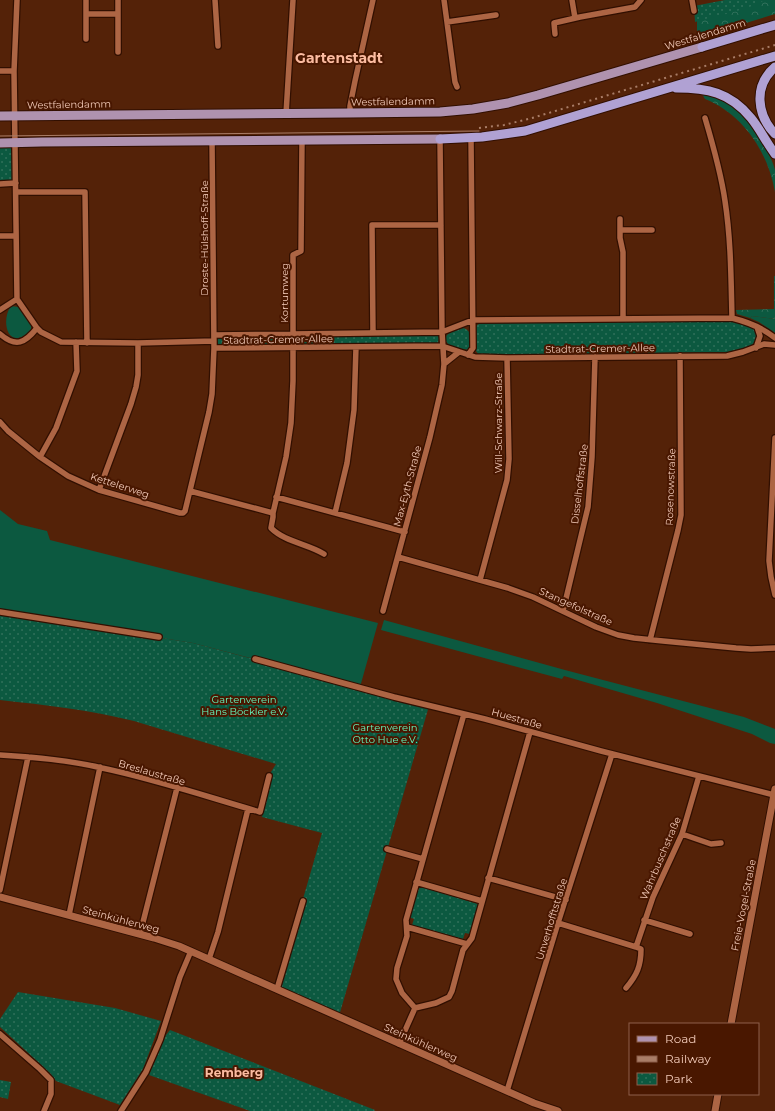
<svg xmlns="http://www.w3.org/2000/svg" width="775" height="1111" font-family="Montserrat,sans-serif">
<defs>
<pattern id="forest-crowns" width="20" height="18" patternUnits="userSpaceOnUse"><rect width="20" height="18" fill="#0c5940"/><path d="M2 6a3 3 0 1 1 6 0M12 15a3 3 0 1 1 6 0" fill="none" stroke="#30705a"/></pattern>
<pattern id="park-dots" width="8" height="8" patternUnits="userSpaceOnUse"><rect width="8" height="8" fill="#0c5940"/><path d="M2 2h.1M6 6h.1" fill="none" stroke="#30705a" stroke-width="1.8" stroke-linecap="round"/></pattern>
</defs>
<rect width="100%" height="100%" fill="#542208"/>
<path fill="#0c5940" d="M11,306L19,307L31,325V330C8,353 0,321 11,306Z
M752,316L775,319V333L759,322L750,318Z
M0,510L18,524L47,531L50,540L378,623L360,687L193,643L0,612Z
M384,620L565,670L744,717L775,729V744L770,743L752,734L657,703L564,676L562,679L381,630Z"/>
<path fill="url(#forest-crowns)" d="M744,0H775V14L710,34L697,39V12Z
M702,94C732,99 750,120 763,145C768,153 773,161 775,170C775,177 775,185 775,192C768,152 743,114 705,99Z
M774,276H775V319L752,316L750,318L737,314L736,310L774,309Z"/>
<path fill="url(#park-dots)" d="M725,0H765C743,12 718,15 695,22L694,6Z
M0,145H14V182L0,183Z
M725,320C733,321 746,322 753,328C755,330 757,333 756,336C756,349 738,351 728,352L479,355L476,351V326L480,323Z
M463,328C472,330 473,341 468,349C460,352 438,343 448,334C451,331 458,329 463,328Z
M331,336H438L439,338L438,343L298,345L296,340L299,337Z
M288,337L291,340L289,344L219,345L216,344L217,338H219Z
M0,612L193,643L429,706L339,1016L277,989L322,833L262,817L271,772L276,764L134,721C90,710 45,705 0,700Z
M418,886L478,904L470,934L465,933L463,939L412,925L414,919L409,917Z
M18,992L115,1008L161,1021L143,1069L120,1105L56,1081L50,1073L0,1027V1019Z
M170,1030L375,1110L374,1111H250L149,1075L166,1035Z
M0,1080L11,1082L8,1099L0,1097Z"/>
<g fill="none" stroke-linecap="round" stroke-linejoin="round">
<defs>
<path id="minor" d="M86,0V14H118
M118,0V52
M215,0L218,46
M444,0L455,82L457,87
M572,0L575,18
M692,0L694,11
M86,14V39
M447,22L496,15
M555,34L554,23L580,17L635,7L641,0
M0,71H14
M350,113V106L355,81L373,0
M286,114L293,0
M705,118C713,145 721,173 725,201C731,240 731,279 732,318
M302,140L301,251L293,255V381L291,423L286,457L273,513V517L271,528C285,542 308,544 324,554
M0,184L16,183
M16,192H85L87,343
M620,219V230
M0,236H16
M17,299L14,71L17,0
M17,299L37,328L41,332L61,342L138,343L214,341
M0,310L17,299
M623,319V252L620,238V230H652
M373,333L372,225H441
M0,334C16,348 25,343 37,328
M214,335L442,332L473,320L732,318C748,322 763,328 775,338
M214,348L442,346L475,357L507,358L727,356L743,352L764,344L775,345
M756,348L760,336L757,327
M468,355L473,348L471,138
M444,364L459,352
M0,422L8,431L40,457L68,476L99,490L180,513H183L185,511L209,412L212,394L214,348L212,141
M775,438L769,561L771,577L775,595
M40,457L56,428L77,371L76,342
M99,490L131,404L136,387L138,375V343
M190,491L273,513
M276,497L405,532
M335,513L347,463L354,410L356,347
M398,557L508,588L533,597L596,627L618,635L634,638L663,641L736,648L751,649L775,648
M480,580L507,480L509,459L507,358
M383,611L430,437L442,385L444,364L442,332L440,139
M563,611L588,507L592,457L595,357
M0,612L159,637
M650,640L678,530L681,515L680,356
M255,659L394,697L485,719L601,751L774,795
M0,755C34,757 69,760 102,768C155,779 208,797 260,812L269,776
M682,834L711,844L721,843
M387,849L423,859
M488,878L566,900
M416,882L482,901
M0,890L28,757
M69,915L100,767
M644,920L690,934
M558,923L636,947
M407,927L467,944
M140,934L177,788
M209,959L218,932L248,809
M626,988C637,975 641,966 641,949L636,947L653,897L682,834L699,776
M277,989L303,901
M415,1008L436,1003L449,997L452,991L463,950L472,938L530,732
M0,1034L40,1069L51,1080V1094L44,1111
M399,1044L415,1008L402,993L396,979L397,968L407,936L406,920L464,714
M507,1091L558,923L612,754
M121,1111L146,1072L160,1040L180,977L191,951"/>
<path id="tertiary" d="M0,897L154,938L179,946L534,1103L558,1111
M731,1024L775,789
M715,1111L718,1094"/>
<path id="primary" d="M0,116L350,113L440,112L473,109L508,103L538,95L702,47
M0,143L42,142L440,139"/>
<path id="trunk" d="M702,47L775,25
M775,67C753,86 757,115 775,134
M676,88C707,88 730,92 751,118C760,129 766,142 775,154
M440,139L482,137L525,131L775,56"/>
</defs>
<use href="#minor" stroke="#310f00" stroke-width="8"/>
<use href="#tertiary" stroke="#310f00" stroke-width="9"/>
<use href="#primary" stroke="#310f00" stroke-width="11"/>
<use href="#trunk" stroke="#310f00" stroke-width="11"/>
<use href="#minor" stroke="#ad6544" stroke-width="5.5"/>
<use href="#tertiary" stroke="#ad6544" stroke-width="7"/>
<use href="#primary" stroke="#af92af" stroke-width="9"/>
<use href="#trunk" stroke="#b0a1d3" stroke-width="9"/>
<path stroke="#a97d67" stroke-width="1" d="M0,136L479,131"/>
<path stroke="#a97d67" stroke-width="2" stroke-dasharray="2 4" stroke-linecap="butt" d="M479,128L504,125L532,118L775,45"/>
</g>
<g text-anchor="middle" stroke-width="4" stroke-linejoin="round" paint-order="stroke">
<g font-size="10" fill="#f2cab8" stroke="#491700">
<text transform="translate(705 34) rotate(-17)" y="4">Westfalendamm</text>
<text transform="translate(393 101) rotate(-1)" y="4">Westfalendamm</text>
<text transform="translate(69 104) rotate(-1)" y="4">Westfalendamm</text>
<text transform="translate(204 238) rotate(-90)" y="4">Droste-Hülshoff-Straße</text>
<text transform="translate(284 293) rotate(-90)" y="4">Kortumweg</text>
<text transform="translate(278 339) rotate(-1)" y="4">Stadtrat-Cremer-Allee</text>
<text transform="translate(600 348) rotate(-1)" y="4">Stadtrat-Cremer-Allee</text>
<text transform="translate(498 423) rotate(-90)" y="4">Will-Schwarz-Straße</text>
<text transform="translate(579 484) rotate(-83)" y="4">Disselhoffstraße</text>
<text transform="translate(120 485) rotate(18)" y="4">Kettelerweg</text>
<text transform="translate(407 486) rotate(-75)" y="4">Max-Eyth-Straße</text>
<text transform="translate(670 487) rotate(-88)" y="4">Rosenowstraße</text>
<text transform="translate(576 606) rotate(24)" y="4">Stangefolstraße</text>
<text transform="translate(517 718) rotate(16)" y="4">Huestraße</text>
<text transform="translate(152 772) rotate(16)" y="4">Breslaustraße</text>
<text transform="translate(660 858) rotate(-67)" y="4">Wahrbuschstraße</text>
<text transform="translate(743 905) rotate(-79)" y="4">Freie-Vogel-Straße</text>
<text transform="translate(121 919) rotate(15)" y="4">Steinkühlerweg</text>
<text transform="translate(551 919) rotate(-73)" y="4">Unverhofftstraße</text>
<text transform="translate(421 1042) rotate(24)" y="4">Steinkühlerweg</text>
</g>
<g font-size="10" fill="#66fcc2" stroke="#491700">
<text x="244" y="703">Gartenverein<tspan x="244" dy="12">Hans Böckler e.V.</tspan></text>
<text x="385" y="731">Gartenverein<tspan x="385" dy="12">Otto Hue e.V.</tspan></text>
</g>
<g font-size="12" font-weight="bold" fill="#fbbba0" stroke="#491700">
<text x="234" y="1077">Remberg</text>
</g>
<g font-size="14" font-weight="bold" fill="#fbbba0" stroke="#491700">
<text x="339" y="63">Gartenstadt</text>
</g>
</g>
<rect x="629" y="1023" width="130" height="72" fill="#491700" stroke="#8d5f4a"/>
<rect x="637" y="1036" width="20" height="6" fill="#af92af" stroke="#8d5f4a"/>
<text x="665" y="1043" font-size="12" fill="#f2cab8">Road</text>
<rect x="637" y="1056" width="20" height="6" fill="#a97d67" stroke="#8d5f4a"/>
<text x="665" y="1063" font-size="12" fill="#f2cab8">Railway</text>
<rect x="637" y="1073" width="20" height="12" fill="url(#park-dots)" stroke="#8d5f4a"/>
<text x="665" y="1083" font-size="12" fill="#f2cab8">Park</text>
</svg>
